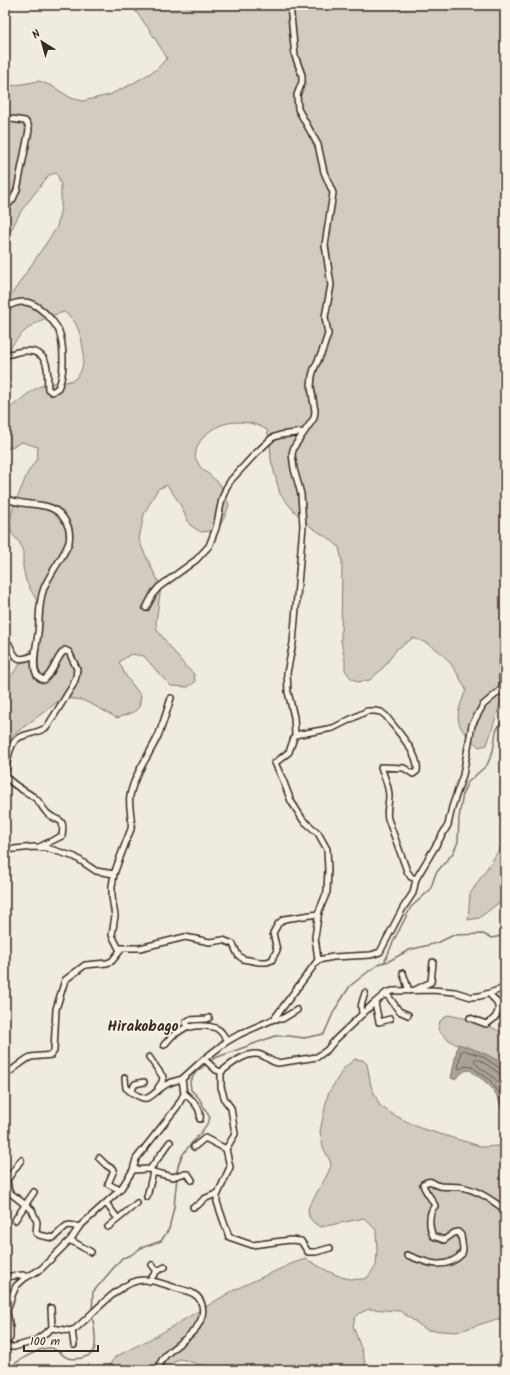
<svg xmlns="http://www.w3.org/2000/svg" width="510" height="1375" font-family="Kalam,sans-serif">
<rect width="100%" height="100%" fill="#efebe0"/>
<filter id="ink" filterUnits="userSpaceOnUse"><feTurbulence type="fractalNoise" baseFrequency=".025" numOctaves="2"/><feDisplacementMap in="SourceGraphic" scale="8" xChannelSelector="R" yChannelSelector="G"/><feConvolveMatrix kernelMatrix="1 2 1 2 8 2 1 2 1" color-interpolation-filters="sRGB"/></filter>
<g filter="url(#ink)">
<path fill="#d1cbc0" stroke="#867a6f" d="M131,5H505V688L487,745L479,747C454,725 454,719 466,690C454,665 441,646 413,638L397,649L383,668L370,680L358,682L351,678L345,670V660L341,641L342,562L339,547L331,540L311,527L294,511L280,494L271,460L270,442L267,430C245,416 211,420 198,445C196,449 196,453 195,457L200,467L219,483L225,494L229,505L225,516L220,526L211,531L201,532L190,525L179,502L167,485L158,489L152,499L144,514L139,539L143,550L161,587L156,622L157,630L185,666L194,674L195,682L188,687L171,686L161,676L144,656L131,654L119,662L126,676L141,696L139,707L134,712L117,718L95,706L82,700L66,698L56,703L5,741V684L39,639V605L26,581L23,567V552L20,543L12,534L10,521L13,508L28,472L37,459L38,447L22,442L5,450V412C17,403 29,391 43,385C52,382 69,384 76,378C89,366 83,333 73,320C71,317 67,314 64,312C35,320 21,330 5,356V304L57,227L61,207V185L58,176L56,173L49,175L21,211L5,242V87L39,81L52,86L71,98L83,101L109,95L132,84L157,69L167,58L149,29Z
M505,841V898L479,918L468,920L470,894Z
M448,1015L479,1021L505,1034V1073C494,1067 484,1059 472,1053C458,1045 450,1043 438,1030L440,1021Z
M355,1059L363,1060L367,1064L371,1086L380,1106L394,1115L420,1128L483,1147L498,1146L505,1139V1320L497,1319L457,1332L427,1330L400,1311L369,1309L360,1313L355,1318L353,1326L362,1351L367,1370H215L185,1360L179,1359L174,1362L172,1370H106L115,1357L158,1335L234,1290L293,1263L306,1259C325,1269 345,1284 367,1278L376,1266L377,1251L376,1230L364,1218L321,1227L314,1223L309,1217L308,1208L326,1177L331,1166L330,1161L323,1147L320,1131L328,1094L344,1068Z
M505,1353V1370H493Z"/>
<path fill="#aaa296" stroke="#7e7266" d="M458,1044C476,1050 490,1054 505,1066L504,1116C501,1104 497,1093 488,1084C483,1079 475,1075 470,1070C462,1070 461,1076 454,1079L451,1078Z"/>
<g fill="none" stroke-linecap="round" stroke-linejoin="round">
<path stroke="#675a4e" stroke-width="1" d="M505,1069H501L482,1056L463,1050L461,1051L458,1068L460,1069L465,1066L472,1067L490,1080L505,1102
M505,1074L499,1073L480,1060L476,1059L474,1060C477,1068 487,1071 493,1077C498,1081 502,1087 505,1092"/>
<path stroke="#7e7266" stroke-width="1.5" d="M384,963L395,938L411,907L430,890L436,873L453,853L458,842L459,818L463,793L467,783L487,765L493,751L496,731L505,716
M177,1173C179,1147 201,1140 210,1118L199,1098L191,1090L190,1081L196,1072L215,1058L275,1036H289L304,1038L324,1034L334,1011L350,986L369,971L381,963L389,961L409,950L437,943L454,935L483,934L492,938L505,935
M92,1313L93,1292L122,1258L131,1255L141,1248L161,1241L169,1229L174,1207L177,1177
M6,1370C15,1363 37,1348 50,1348C57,1348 62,1356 68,1358C75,1360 91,1358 94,1350C97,1343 94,1324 92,1316"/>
<defs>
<path id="minor" d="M290,5L295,56L302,75V82L297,95L298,109L318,145L324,172L333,193L325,245L331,285L325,317L328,334L322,352L314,369L312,376L311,387L315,411L314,418L294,447L292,454L294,469L301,494L303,526L293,643L287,673L288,692L294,717L295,735L289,752L275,763L283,780L291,801L303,820L318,833L327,849L328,870L327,892L319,911L315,937L318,960
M5,118L25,121L28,125L29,130L17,190L13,199L5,208
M5,308C24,296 36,303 50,318C53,322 57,326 59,331C64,345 65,375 58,388L52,392L48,389C47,381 49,368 45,361C38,346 17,351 5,356
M5,498C22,508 48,499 62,516C68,524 71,531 69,542C65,555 50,573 44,588C38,603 40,617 38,633C37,644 31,665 37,675C39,678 41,679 44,680C55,671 56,657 65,650L69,652L77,669L76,677L73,685L47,727C38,733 30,733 20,737C9,742 7,763 5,774
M146,608L154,593L159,587L196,560L209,546L216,528L222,499L226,488L231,480L255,454L272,438L280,435L304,432
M5,643L9,644C16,660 18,662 35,655
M502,689L503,659L505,649
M295,735L333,728L367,711H375L381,712L386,716C396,730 420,754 417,771L413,774L404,768L381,767C384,776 389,786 389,796C389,804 386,810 388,819L407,871L411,877L416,879
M5,775C12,786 25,790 35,798C40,802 43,809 47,813C59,824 65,815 62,836L39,847
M5,850L34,847L47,848L75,857L96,871L114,874
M119,948H140L185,937L210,942L223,940L233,944L238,955L243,959L259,962H267L272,960L277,950L273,933L278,924L284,919L318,914
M403,973L409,991
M415,990L431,982L433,962
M386,993L399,1011L408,1015
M375,1003L379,1022L390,1019
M363,1014C359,1007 363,1000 365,993
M209,1018L207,1019L189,1020L186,1022V1024L190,1027C197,1025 213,1025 219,1030C223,1033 225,1038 227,1041
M470,1018L486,1024C494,1020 501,1013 497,1003C496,1000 493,998 491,996V993
M274,1019H282L297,1010
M164,1045L172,1036L188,1026
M149,1057L163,1077L162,1082L158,1088
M204,1059L216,1070L221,1072
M5,1076C9,1072 27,1058 31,1057C38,1056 45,1056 51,1055L54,1051L56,1009L65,980L85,965L107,963L112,961L120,951L112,935L115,916L112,897V886L114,874L119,860L131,829C133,818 128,807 130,796C134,774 149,756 158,736C163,724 167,711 171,698
M125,1078L126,1088L131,1092
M144,1082L135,1084L131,1092C151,1104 147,1097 164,1086C169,1082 176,1081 182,1079
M184,1093C191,1099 202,1108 200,1119
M194,1147L205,1138L226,1149
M99,1158L106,1165L114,1170L108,1184L120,1190
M21,1160L7,1180L9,1192L32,1210L37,1222L36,1233L39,1235L53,1238L66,1226L69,1225L79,1227
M133,1170L150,1169L170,1142
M153,1172L173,1177L182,1174H188L192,1180
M147,1197L153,1172L151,1170
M106,1203L118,1219L108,1227
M193,1207L198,1205L204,1199L218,1193
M118,1219L137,1203
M15,1220L34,1192
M70,1240L91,1252
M330,1248L316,1252H308L301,1241L290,1240L252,1245L229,1237L217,1202V1196L230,1167L226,1149L235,1134L231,1108L225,1100L221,1087V1072C231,1064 248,1050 261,1055C267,1057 271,1062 278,1063L317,1057L327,1050L336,1039L373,1004L386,993L392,991L432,990L455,992L471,997L480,996L505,988
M407,1255C427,1263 445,1271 462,1254L463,1249L461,1235L458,1232L454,1233L444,1240L433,1236C429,1228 428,1212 435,1206C432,1198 424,1191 423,1184C433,1178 431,1184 440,1186C447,1187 454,1186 461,1187C478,1190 492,1200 505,1210
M152,1265L157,1271
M5,1277L23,1275L27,1277
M149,1281L157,1271L165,1267
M51,1308L52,1328
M72,1330L74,1345
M5,1343L10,1338V1329L7,1311L11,1298L16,1286L25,1278L41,1269L71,1239L79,1227L120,1190L133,1170L136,1159L177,1107L184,1094L182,1079L204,1059L226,1042L240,1034L274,1019L318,960L333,957L371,955L380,952L403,908L413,893L416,879L448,825L452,807L463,775L472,725L483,705L502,689H505
M5,1347H14L35,1341L52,1328L71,1331L75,1329C92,1315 122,1279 144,1280C155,1280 166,1285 176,1288C188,1291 199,1293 202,1305C209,1337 158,1347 159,1370"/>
</defs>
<use href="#minor" stroke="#3b2a1e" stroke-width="8"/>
<use href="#minor" stroke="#f7f3e8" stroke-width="5"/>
</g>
</g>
<g text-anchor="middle" stroke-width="3.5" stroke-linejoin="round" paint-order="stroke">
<g font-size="15" font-weight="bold" fill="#3b2a1e" stroke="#f7f3e8">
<text x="143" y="1031">Hirakobago</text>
</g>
</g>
<rect width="510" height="1375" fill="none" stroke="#f7f3e8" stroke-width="20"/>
<rect x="10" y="10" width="490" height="1355" fill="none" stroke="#3b2a1e" stroke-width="1.5" filter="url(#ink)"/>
<g transform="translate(42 42) rotate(323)" stroke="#f7f3e8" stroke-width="3" paint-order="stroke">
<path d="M0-3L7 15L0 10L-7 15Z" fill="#3b2a1e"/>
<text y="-6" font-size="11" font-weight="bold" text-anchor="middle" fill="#3b2a1e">N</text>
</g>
<path d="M24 1345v6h74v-6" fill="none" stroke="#3b2a1e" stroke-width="2"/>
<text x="30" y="1345" font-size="12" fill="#3b2a1e" stroke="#f7f3e8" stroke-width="3" paint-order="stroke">100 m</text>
</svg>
